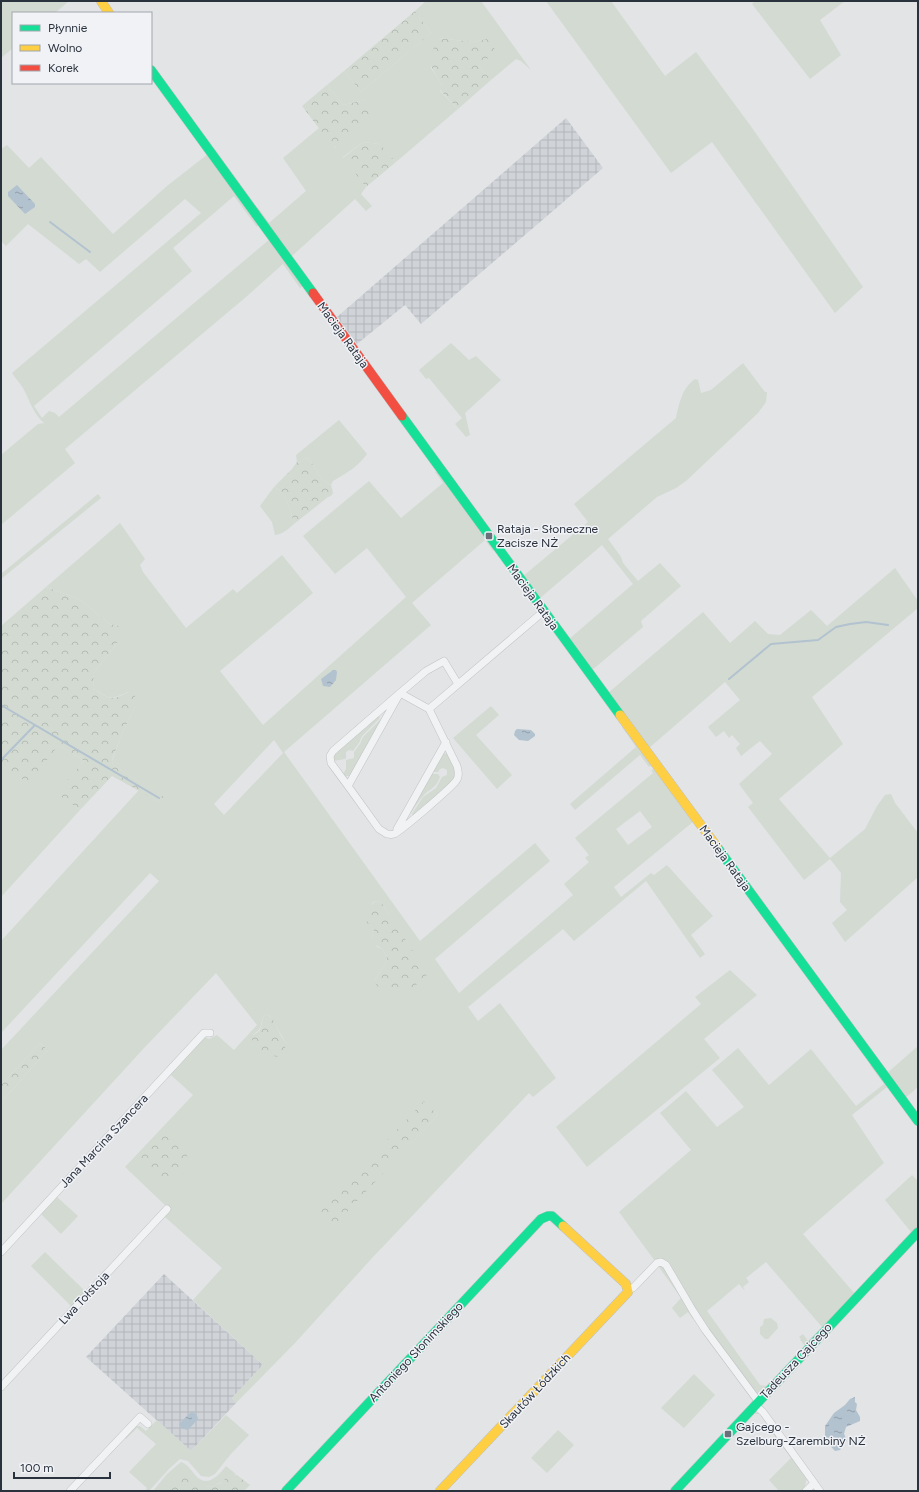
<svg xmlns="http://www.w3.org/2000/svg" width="919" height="1492" font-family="Figtree,sans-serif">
<defs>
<pattern id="industrial-grid" width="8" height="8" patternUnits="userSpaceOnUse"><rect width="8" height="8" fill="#d0d4d9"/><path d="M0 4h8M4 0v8" fill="none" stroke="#b3b6bb"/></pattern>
<pattern id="forest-crowns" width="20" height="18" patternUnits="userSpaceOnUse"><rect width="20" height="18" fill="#d3dad2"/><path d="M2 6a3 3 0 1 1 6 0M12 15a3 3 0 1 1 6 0" fill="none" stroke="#b5bcb5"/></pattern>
<pattern id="water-ripples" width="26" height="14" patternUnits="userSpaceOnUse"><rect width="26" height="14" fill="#b2c2cf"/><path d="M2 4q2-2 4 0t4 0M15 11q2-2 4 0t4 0" fill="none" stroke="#919ea9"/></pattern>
</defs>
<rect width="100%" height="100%" fill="#e2e4e6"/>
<path fill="url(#industrial-grid)" d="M566,118L603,168L421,324L405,305L357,344L337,317Z
M164,1274L263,1365L232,1398L236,1403L191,1451L86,1357Z"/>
<path fill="#d3dad2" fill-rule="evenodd" d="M1,1H69L55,13H13V48L1,58Z
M426,1H481L531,70L521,61L516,59L491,80L478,65L487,39L473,42L438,38L431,68L442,85L440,91L458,109L396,162L379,144L363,142L343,157L366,187L361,194L372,206L366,211L355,199L292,256L256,208H258L269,223L306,191L283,158L319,128L335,148L365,100L343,105L327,85L344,71L361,92L431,33L415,11Z
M546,1H611L665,76L696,52L750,125L863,287L835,313L712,142L671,173Z
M755,1H845L820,20L841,55L810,79L752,4Z
M7,145L29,168L41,157L113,234L167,186L208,154L259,223L257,227L234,196L173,248L192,271L34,406L42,418L49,411L55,413L59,417L270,239L303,286L300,288L283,264L246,297L65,449L75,463L1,525V455L38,424L44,423C33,413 30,401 23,388C20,383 15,378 12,373L201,213L185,199L100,272L86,259L79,264L28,224L6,246L1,241V149Z
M451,343L469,360L476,356L501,380L465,413L470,435L466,437L455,424L462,418L429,378L426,379L419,370Z
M743,363L765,392H767L766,402L758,413L686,481L676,488L657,497L608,539L621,557L623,563L638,581L660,563L681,586L641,621L643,627L591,671L568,640L633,584L602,545L539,599L522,577L588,522L574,504L676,418C679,404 682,388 695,379L698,380L701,393L711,390Z
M339,420L367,454C359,466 345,474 333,481L331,485C318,480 317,466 307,458L304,459L299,463L297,462L296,455Z
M439,471L495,549L493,551L485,540L412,603L431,625L284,752L420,941L535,843L550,861L435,959L459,993L573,895L564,884L589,862L585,858L589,855L575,838L653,773L651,770L655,769L694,821L614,887L621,897L651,873L654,875L667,865L713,916L691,935L705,954L700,958L646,881L574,941L563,929L468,1007L478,1021L500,1003L556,1078L533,1097L529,1093L373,1257L295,1343L236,1403L232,1398L263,1365L193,1300L222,1268L164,1216L166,1206L125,1167L193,1095L171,1075L167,1079V1077L203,1036L209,1039L217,1035L234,1050L257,1025L216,973L145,1047L1,1204V1102L48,1050L40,1043L1,1085V1050L159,881L150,873L1,1033V941L139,790L159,802L163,797L113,765L112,761L122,734L135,706L128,692C110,700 109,699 93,688L94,673L117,643L120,626L110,624L79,599L46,587L120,523L145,559L140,565L143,572L186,628L233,589L237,593L282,555L313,593L220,671L263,725L406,597L367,548L335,574L303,536L369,481L401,518L443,483L435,472ZM274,740L283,753L224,815L214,804ZM640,811L652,827L628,845L616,829ZM376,901L381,902L427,974C407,994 398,992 374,981L386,963L387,956L382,949L377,947L372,938L374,929L367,916L373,902ZM265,1014L270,1016L286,1043L252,1035C266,1027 258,1024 265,1014ZM424,1102L438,1115L330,1229Z
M274,487C287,492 291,512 294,524C288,529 283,534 275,535L272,522L260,506Z
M98,494L101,498L1,579V574Z
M895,568L918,601V608L812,697L843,744L779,799L830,858L865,829L877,806L885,795L891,794L895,803L918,833V877L845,942L832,923L847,910L840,902L841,873L830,859L804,880L748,807L753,803L739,784L772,754L760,741L741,756L736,748L740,744L732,735L729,738L724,731L716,737L708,727L740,700L725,682L649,748L608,693L703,612L730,643L755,621L768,634L780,635L811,610L827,626Z
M491,706L499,715L476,735L512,775L497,789L453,738Z
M378,715L380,718L362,736L359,743L353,751L349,750L346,752V758L345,759L333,761V755Z
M381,719H383L350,776H345L343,774L346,769V760L354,758V752L360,744L363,737Z
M622,727H623L653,764L649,767L640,755L575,810L570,804L636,747Z
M58,746H61L84,761L57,793L80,810L1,897V772L5,767Z
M443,753L448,754C451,760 457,767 456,774C455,783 421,809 413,816L412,814L423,797L436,788L442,777L447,775V770L443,768L440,769L438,772H431Z
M431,774H438L440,777C435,790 431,787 423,796C418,801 415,807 411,813L409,812Z
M730,970L757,995L704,1039L720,1058L587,1167L556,1127L701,1004L695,997Z
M918,1046V1087L905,1098L886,1074Z
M738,1048L769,1085L811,1049L856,1106L884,1084L870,1065H873L902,1103L901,1106L887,1087L852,1115L884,1163L803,1234L855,1294L806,1347L800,1340L801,1339L799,1337L803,1334L808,1341L822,1327L766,1262L746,1278L749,1282L743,1287L745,1291L739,1284L707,1311L760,1385L766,1386L801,1351L758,1396L696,1312L669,1262L664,1259L655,1261L619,1212L691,1150L660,1113L686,1091L717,1127L744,1107L712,1070Z
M912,1175L918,1181V1228L899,1246L897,1245L900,1244L911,1232L885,1200Z
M64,1187H66L57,1197L78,1216L61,1234L41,1214L33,1222V1221Z
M45,1252L86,1292L72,1307L31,1266Z
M662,1265L694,1317L693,1319L688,1312L680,1318L672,1308L681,1298L659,1267H654Z
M771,1318L777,1323L778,1328L768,1339H765L760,1334V1327L763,1325L764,1319Z
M694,1374L715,1395L684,1428L661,1408Z
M755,1412L761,1414L809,1481L806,1480L805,1489L803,1491H779L769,1480L791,1458L767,1426L768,1425L760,1414H750Z
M226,1415L249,1435L230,1455L215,1474L209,1477L201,1476L188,1461L180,1459L169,1469L149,1491H145L147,1488L129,1472L156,1444L137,1428L126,1439L124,1437L135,1426H140L146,1431L157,1420L191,1451Z
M558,1430L574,1445L547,1473L531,1458Z
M181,1462C188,1464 192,1472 197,1477C208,1488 220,1474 226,1466L237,1475L235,1474L214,1486L204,1487H166L169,1491H153L167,1474Z"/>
<path fill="url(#forest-crowns)" d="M415,11L431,33L361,92L344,71Z
M438,38L473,42L487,39L497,52L478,65L491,80L458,109L440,90L442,85C428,63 427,63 438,38Z
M327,85L343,105L365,100L379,110L334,148L302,106Z
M363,142L380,144L396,162L366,187L343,158Z
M307,458C317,466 318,480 331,485L333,493L331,496L328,497L294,524C291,512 287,492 274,487L292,469L297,462L299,463L304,459Z
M46,587L79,599L110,624L120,626L124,629L117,643L94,673L93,688C100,693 108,700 117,697C123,695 127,692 133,692L135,696V706L122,734L112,760L113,765L164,797L159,802L112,776L80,810L56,793L84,761L61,746H58L28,783L5,767L1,772V626Z
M376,901L381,902L428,974C423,978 418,984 413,987C402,992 389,989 378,987L374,981L386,963L387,956L382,949L374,944L372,938L374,929L367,923C366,915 369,905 376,901Z
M265,1014C274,1017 275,1024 279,1032C281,1036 284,1040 286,1043L284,1054L278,1057C266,1055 256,1049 251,1037C253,1034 256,1034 259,1031C263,1026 261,1019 265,1014Z
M40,1043L48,1050L1,1102V1085Z
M424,1101L438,1115L331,1229L316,1216Z
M162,1134C171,1134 179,1136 183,1145C186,1152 189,1158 187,1166C184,1176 170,1186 160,1180C150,1176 144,1166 140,1157L144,1150Z
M183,1469L204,1487L214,1486L222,1482L230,1474L237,1475L250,1485L244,1491H169L165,1487Z"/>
<path fill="url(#water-ripples)" d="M17,185L35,204V207L25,214L8,196V192Z
M333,670H336L337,672L336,680L330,687L323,686L321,679Z
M517,729L531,730L535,734V736L528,741L519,740L514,735L515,731Z
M855,1397V1402L857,1404L856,1410L860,1417V1421L846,1427L844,1434L847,1440L840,1450L835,1451L825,1440V1426L834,1413L845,1405L850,1399Z
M192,1411L197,1415L198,1419L190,1428L187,1430L181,1428L179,1424Z"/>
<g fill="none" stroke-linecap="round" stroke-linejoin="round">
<path stroke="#b2c2cf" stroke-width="2" d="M50,222L90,252
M729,679L771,644L818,640L836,627L850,624L866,622L888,625
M1,705L159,798
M1,760L35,725"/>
<defs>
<path id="street" d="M429,709L400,693L333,751L330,756L331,763L348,786L379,829L387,834C390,834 391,835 394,834C401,831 451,788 456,781C459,777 459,772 457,766L429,709L544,611
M348,786L400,693L426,671L444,661L458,684
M397,829L446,742
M1,1252L204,1033H210
M628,1290L633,1288L657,1263L661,1262L666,1265L693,1311L706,1331L758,1401
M1,1387L167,1209
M755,1405L763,1412L820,1491
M70,1491L140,1417L148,1424
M806,1491L814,1483"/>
<path id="fast" d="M151,70L313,293
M402,416L620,715
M717,847L918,1121
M286,1491L541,1219L548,1216H552L563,1226
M675,1491L918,1232"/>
<path id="slow" d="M101,1L109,13
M620,715L717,847
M440,1491L628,1292L626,1284L563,1226"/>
<path id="jam" d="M313,293L402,416"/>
</defs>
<use href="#street" stroke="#c0c2c4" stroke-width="8"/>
<use href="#fast" stroke="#c0c2c4" stroke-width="10"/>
<use href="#slow" stroke="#c0c2c4" stroke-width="10"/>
<use href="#jam" stroke="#c0c2c4" stroke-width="10"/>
<use href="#street" stroke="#f1f2f4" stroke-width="7"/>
<use href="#fast" stroke="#16e098" stroke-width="9"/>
<use href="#slow" stroke="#ffcf43" stroke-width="9"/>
<use href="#jam" stroke="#f24e42" stroke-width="9"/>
</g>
<g fill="#6a7079" stroke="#f0f2f6" stroke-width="1.5">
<rect x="485" y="532" width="8" height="8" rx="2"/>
<rect x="724" y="1430" width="8" height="8" rx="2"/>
</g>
<g text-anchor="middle" stroke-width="3" stroke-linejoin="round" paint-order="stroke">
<g font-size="12" fill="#2a323e" stroke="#f0f2f6">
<text transform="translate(343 335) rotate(54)" y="4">Macieja Rataja</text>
<text transform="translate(533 597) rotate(54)" y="4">Macieja Rataja</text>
<text transform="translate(725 858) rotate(54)" y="4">Macieja Rataja</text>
<text transform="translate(104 1141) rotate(-47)" y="4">Jana Marcina Szancera</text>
<text transform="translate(84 1298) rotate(-47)" y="4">Lwa Tołstoja</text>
<text transform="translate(416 1352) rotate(-47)" y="4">Antoniego Słonimskiego</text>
<text transform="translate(796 1361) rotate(-47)" y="4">Tadeusza Gajcego</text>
<text transform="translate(535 1391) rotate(-47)" y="4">Skautów Łódzkich</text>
</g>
<g font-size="12" fill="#2a323e" stroke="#f0f2f6" text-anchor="start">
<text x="497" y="533">Rataja - Słoneczne<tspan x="497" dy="14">Zacisze NŻ</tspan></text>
<text x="736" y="1431">Gajcego -<tspan x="736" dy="14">Szelburg-Zarembiny NŻ</tspan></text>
</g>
</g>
<rect width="919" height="1492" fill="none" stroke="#2a323e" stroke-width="4"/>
<rect x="12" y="12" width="140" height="72" fill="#f0f2f6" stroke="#a1a5ac"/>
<rect x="20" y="25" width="20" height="6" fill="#16e098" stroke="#a1a5ac"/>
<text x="48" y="32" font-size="12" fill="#2a323e">Płynnie</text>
<rect x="20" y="45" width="20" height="6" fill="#ffcf43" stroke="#a1a5ac"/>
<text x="48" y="52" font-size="12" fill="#2a323e">Wolno</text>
<rect x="20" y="65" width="20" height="6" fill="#f24e42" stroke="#a1a5ac"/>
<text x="48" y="72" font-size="12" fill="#2a323e">Korek</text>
<path d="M14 1472v6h96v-6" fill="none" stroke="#2a323e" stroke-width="2"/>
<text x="20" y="1472" font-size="12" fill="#2a323e" stroke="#f0f2f6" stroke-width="3" paint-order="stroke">100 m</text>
</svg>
